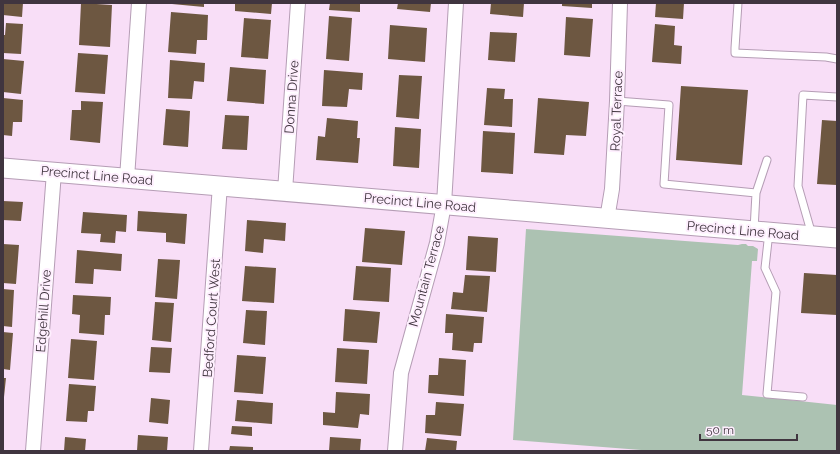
<svg xmlns="http://www.w3.org/2000/svg" width="840" height="454" font-family="Raleway,sans-serif">
<rect width="100%" height="100%" fill="#f8def7"/>
<path fill="#acc2b2" d="M526,229L738,245L742,244H746L748,246H753L758,249L757,261H752L742,395L837,405L836,451H654L513,440Z"/>
<path fill="#6d5741" d="M4,3H23L22,17L3,15Z
M81,3L112,5L110,47L79,45Z
M172,3H204V7L172,4Z
M235,3H272L271,14L235,11Z
M330,3H360V12L329,10Z
M398,3H431L430,12L397,9Z
M491,3H524L523,17L490,14Z
M562,3H592V8L562,6Z
M656,3H684L683,19L655,17Z
M171,12L208,15L207,40H197L196,54L168,52Z
M329,16L352,18L349,61L326,59Z
M566,17L593,19L590,57L564,55Z
M244,18L271,20L268,59L241,57Z
M6,23L23,24L21,54L3,53V35H5Z
M655,24L675,26L674,45L682,46L681,64L652,62Z
M390,25L427,28L425,62L388,59Z
M490,32L517,33L515,62L488,60Z
M78,53L108,55L105,94L75,92Z
M3,59L24,61L21,94L3,92Z
M170,60L205,63L204,82L194,81L192,99L168,98Z
M230,67L266,70L264,104L227,101Z
M324,70L363,73L362,90L349,89L347,107L322,106Z
M399,75L422,76L419,119L396,117Z
M681,86L748,90L742,165L676,160Z
M487,88L505,89L504,99H513L512,127L484,125Z
M3,98L23,100L22,122H13L12,136L3,135Z
M538,98L589,102L586,136L566,135L564,155L534,153Z
M81,101L103,102L100,143L70,140L72,110H81Z
M166,109L190,111L188,147L163,145Z
M225,115L249,116L247,150L222,149Z
M327,118L358,121L357,138H360L358,163L316,160L318,136L325,137Z
M822,120L837,121V185L817,184Z
M395,127L421,129L419,168L393,166Z
M483,131L515,133L513,174L481,172Z
M3,201L23,202L21,221L3,220Z
M138,211L187,214L185,244L166,242V233L137,231Z
M83,212L127,215L126,232L116,231L115,243L100,242L101,234L81,233Z
M247,220L286,223L285,241L264,239L263,253L245,251Z
M365,228L405,231L402,265L362,262Z
M468,236L498,238L496,272L466,270Z
M3,244L19,245L16,284L3,283Z
M77,250L122,254L121,271L94,269L93,284L75,283Z
M158,259L180,260L177,299L155,297Z
M245,266L276,268L274,303L242,301Z
M356,266L391,268L389,302L353,300Z
M804,273L837,275V315L801,313Z
M465,275L490,276L487,312L451,309L453,292L463,293Z
M3,289L14,290L12,327L3,326Z
M73,295L111,297L110,315H105L104,335L79,333L80,315L72,314Z
M155,302L174,303L171,342L152,340Z
M345,309L380,312L377,343L343,341Z
M246,310L267,311L265,345L243,343Z
M446,314L484,317L482,343H474L473,352L452,350L453,333H445Z
M3,332L13,333L10,370L3,369Z
M71,339L97,341L94,380L68,378Z
M151,347L172,348L170,373L149,372Z
M337,348L369,350L367,384L335,382Z
M237,355L266,357L263,394L234,392Z
M439,358L466,360L464,396L428,393L429,375H438Z
M3,378H6L4,397H3Z
M69,384L96,386L94,411H88L87,422L66,421Z
M336,392L370,394L369,415L360,414L358,428L323,425V412L335,413Z
M151,398L170,400L168,424L149,422Z
M237,400L273,403L272,424L235,421Z
M436,402L464,404L461,436L425,433L426,415H435Z
M232,426L252,427V436L231,434Z
M138,435L168,437L167,451H137Z
M65,437L86,439L85,451H64Z
M330,437L361,439L360,451H329Z
M427,438L457,441L456,451H425Z
M230,446L253,447V451H229Z"/>
<g fill="none" stroke-linecap="round" stroke-linejoin="round">
<defs>
<path id="lane" d="M738,3L735,48V53L826,57L837,59
M617,101L669,105L664,184L756,193L754,230
M756,193L767,160
M769,232L765,268L776,292L767,394L803,397
M812,235L798,186L803,95L837,97"/>
<path id="street" d="M127,178L139,3
M285,191L298,3
M607,219L612,189L617,101L620,3
M33,451L54,172
M201,451L220,185
M395,451L401,373L437,243L444,204L456,3"/>
<path id="secondary" d="M3,168C281,189 559,215 837,238"/>
</defs>
<use href="#lane" stroke="#b59db5" stroke-width="9"/>
<use href="#street" stroke="#b59db5" stroke-width="16"/>
<use href="#secondary" stroke="#b59db5" stroke-width="21"/>
<use href="#lane" stroke="#fff" stroke-width="7"/>
<use href="#street" stroke="#fff" stroke-width="14"/>
<use href="#secondary" stroke="#fff" stroke-width="19"/>
</g>
<g text-anchor="middle" stroke-width="4" stroke-linejoin="round" paint-order="stroke">
<g font-size="13" fill="#40353f" stroke="#feeffe">
<text transform="translate(291 97) rotate(-86)" y="5">Donna Drive</text>
<text transform="translate(616 111) rotate(-88)" y="5">Royal Terrace</text>
<text transform="translate(97 175) rotate(5)" y="5">Precinct Line Road</text>
<text transform="translate(420 202) rotate(5)" y="5">Precinct Line Road</text>
<text transform="translate(743 230) rotate(5)" y="5">Precinct Line Road</text>
<text transform="translate(426 276) rotate(-75)" y="5">Mountain Terrace</text>
<text transform="translate(43 311) rotate(-86)" y="5">Edgehill Drive</text>
<text transform="translate(211 318) rotate(-86)" y="5">Bedford Court West</text>
</g>
</g>
<rect width="840" height="454" fill="none" stroke="#40353f" stroke-width="8"/>
<path d="M700 434v6h97v-6" fill="none" stroke="#40353f" stroke-width="2"/>
<text x="706" y="434" font-size="12" fill="#40353f" stroke="#feeffe" stroke-width="3" paint-order="stroke">50 m</text>
</svg>
